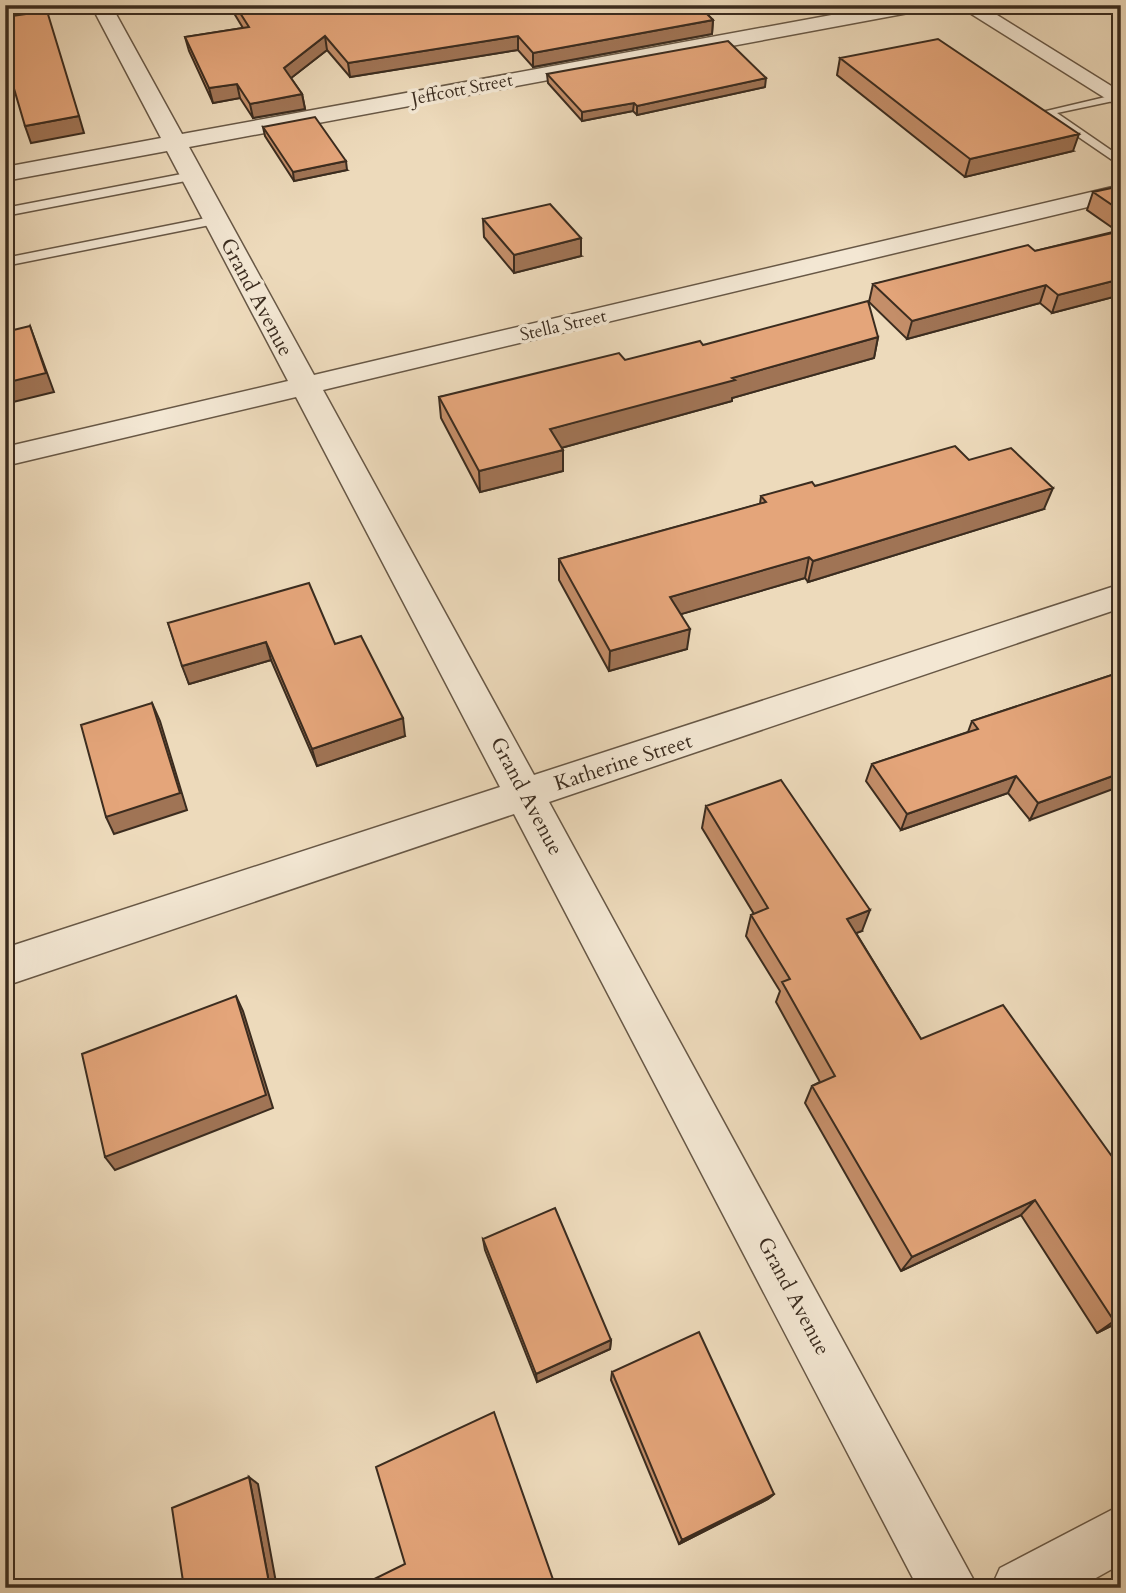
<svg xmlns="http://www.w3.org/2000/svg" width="1126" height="1593" font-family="Cardo,serif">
<rect width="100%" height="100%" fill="#eddabb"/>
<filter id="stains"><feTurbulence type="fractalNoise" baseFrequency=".00286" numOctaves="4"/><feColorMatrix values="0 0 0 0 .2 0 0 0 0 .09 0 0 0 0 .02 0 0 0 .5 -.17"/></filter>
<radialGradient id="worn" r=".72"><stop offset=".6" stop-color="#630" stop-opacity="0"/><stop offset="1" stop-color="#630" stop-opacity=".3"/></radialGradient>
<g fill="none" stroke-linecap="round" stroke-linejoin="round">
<defs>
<path id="service" d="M1114,95L1119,98L1118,100L1057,113L1121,157V166L1042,112Z
M192,172L198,176L196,179L5,216V208Z
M216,216L220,217V223L5,266V258Z"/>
<path id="minor" d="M91,5H111L182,134L886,5H929L919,11L189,147L314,375L1121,185V199L323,390L534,775L1121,584V608L549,802L978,1588H918L514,814L5,986V948L500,787L296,397L5,466V447L288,381L167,151L5,181V167L161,138Z
M1121,1505V1564L1078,1588H991L1000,1568Z"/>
<path id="tertiary" d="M957,5H981L1121,92V108Z"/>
</defs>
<use href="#service" stroke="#685846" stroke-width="3"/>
<use href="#minor" stroke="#685846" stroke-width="3"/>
<use href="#tertiary" stroke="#685846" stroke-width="3"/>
<use href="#service" fill="#f3e7d3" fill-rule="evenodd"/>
<use href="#minor" fill="#f3e7d3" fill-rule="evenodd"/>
<use href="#tertiary" fill="#f3e7d3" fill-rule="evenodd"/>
</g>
<path fill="#c48e69" stroke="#3b2c1f" stroke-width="2" d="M229,5H757L707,14L713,20L712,34L533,67L518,50L350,77L327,50L291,78L302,94L305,109L253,118L240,98L213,103L189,51L185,37L243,28Z
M1102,5H1121V17Z
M1121,25V38L1117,36Z
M840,58L1073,151L965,177L837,75Z
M547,74L765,87L637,115L633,111L582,121L548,83Z
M263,127L347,170L294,181L265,136Z
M1121,186V295L1052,313L1040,303L907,339L869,302L873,284L1035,251L1117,231L1087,210L1093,192Z
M483,219L581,256L514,273L484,237Z
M878,337L874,358L732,398V401L561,448L563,471L480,492L441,418L439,397L703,345Z
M969,460L1044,509L808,582L805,578L681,614L687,649L609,671L559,580V559L760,504L761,496L815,486Z
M168,623L335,644L405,736L317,766L271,660L189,684Z
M1121,672L1030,820L1008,793L901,830L866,781L872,764L968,732L972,721Z
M706,806L862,931L856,933L921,1039L1121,1169V1321L1097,1333L1021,1215L901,1271L805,1103L812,1086L820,1082L776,1002L780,991L746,936L751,915L754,914L702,828Z
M483,1239L611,1340L610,1349L537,1382L485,1250Z
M612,1372L774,1494L768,1499L679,1544L611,1380Z"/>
<path fill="#a07455" stroke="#3b2c1f" stroke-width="2" d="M695,5H757L694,16Z
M713,20L712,34L533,67V53Z
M325,36L327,50L286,82L284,68Z
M518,36V50L350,77L348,63Z
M766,78L765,87L637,115V106Z
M237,84L240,98L213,103L209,88Z
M302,94L305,109L253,118L250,104Z
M634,103L633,111L582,121V112Z
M79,116L84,133L31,143L25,126Z
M1079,134L1073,151L965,177L970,159Z
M346,161L347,170L294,181L293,172Z
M581,238V256L514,273V255Z
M1121,279V295L1052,313L1058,295Z
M1046,285L1040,303L907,339L912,321Z
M30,326L54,392L5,404V383Z
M878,337L874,358L732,398V401L550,451V429Z
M563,450V471L480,492L479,471Z
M1053,488L1044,509L808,582L813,561Z
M809,557L805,578L668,618L670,597Z
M5,588L13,624L5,626Z
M690,629L687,649L609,671L610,651Z
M266,642L271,660L189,684L182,666Z
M152,703L160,721L187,810L114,834L106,817Z
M403,718L405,736L317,766L312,749Z
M1121,773V786L1030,820L1038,803Z
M1016,776L1008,793L901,830L907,814Z
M870,910L862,931L840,939L847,919Z
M236,996L243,1011L273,1108L115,1170L105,1157Z
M1035,1200L1021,1215L901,1271L912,1257Z
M5,1296L8,1312L5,1313Z
M1121,1317V1321L1097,1333L1114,1321Z
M611,1340L610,1349L537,1382L536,1374Z
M249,1477L258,1484L277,1588H270Z
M774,1494L768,1499L679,1544L682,1540Z"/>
<path fill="#e4a57a" stroke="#3b2c1f" stroke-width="2" d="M235,5H698L713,20L533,53L518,36L348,63L325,36L284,68L302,94L250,104L237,84L209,88L185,37L249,27Z
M47,11L79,116L25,126L5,58V17Z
M938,39L1079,134L970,159L840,58Z
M728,41L766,78L637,106L634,103L582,112L547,74Z
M315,117L346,161L293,172L263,127Z
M1121,186V211L1093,192Z
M550,204L581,238L514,255L483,219Z
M1121,231V279L1058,295L1046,285L912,321L873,284L1028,245L1035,251Z
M868,301L878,337L732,378L735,380L550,429L563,450L479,471L439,397L619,353L625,360L700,341L703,345Z
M30,326L46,373L5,383V332Z
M955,446L969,460L1011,448L1053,488L813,561L809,557L670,597L690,629L610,651L559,559L766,502L761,496L812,482L815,486Z
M309,583L335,644L361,636L403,718L312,749L266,642L182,666L168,623Z
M1121,672V773L1038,803L1016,776L907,814L872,764L978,729L972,721Z
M152,703L180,793L106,817L81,725Z
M781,780L870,910L847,919L921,1039L1003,1005L1121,1169V1317L1114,1321L1035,1200L912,1257L812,1086L835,1076L782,982L790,979L751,915L768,908L706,806Z
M236,996L266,1095L105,1157L82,1054Z
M555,1208L611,1340L536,1374L483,1239Z
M699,1332L774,1494L682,1540L612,1372Z
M494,1412L556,1588H361L360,1586L405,1564L376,1467Z
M249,1477L270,1588H184L172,1508Z"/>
<g text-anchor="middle" stroke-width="7" stroke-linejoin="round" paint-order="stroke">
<g font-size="18" fill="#3b2c1f" stroke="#f3e7d3">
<text transform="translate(462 89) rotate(-11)" y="6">Jeffcott Street</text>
<text transform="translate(563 325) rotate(-13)" y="6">Stella Street</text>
</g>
<g font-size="21" fill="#3b2c1f" stroke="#f3e7d3">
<text transform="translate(257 297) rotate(62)" y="7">Grand Avenue</text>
<text transform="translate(623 762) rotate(-18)" y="7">Katherine Street</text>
<text transform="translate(527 796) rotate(62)" y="7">Grand Avenue</text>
<text transform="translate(794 1296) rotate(62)" y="7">Grand Avenue</text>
</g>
</g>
<rect width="1126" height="1593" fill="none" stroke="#eddabb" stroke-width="28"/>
<rect x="7" y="7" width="1112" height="1579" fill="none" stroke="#3b2c1f" stroke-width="3.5"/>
<rect x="14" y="14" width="1098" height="1565" fill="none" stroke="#3b2c1f" stroke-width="2"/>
<rect width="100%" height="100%" filter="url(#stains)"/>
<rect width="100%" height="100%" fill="url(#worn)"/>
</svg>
